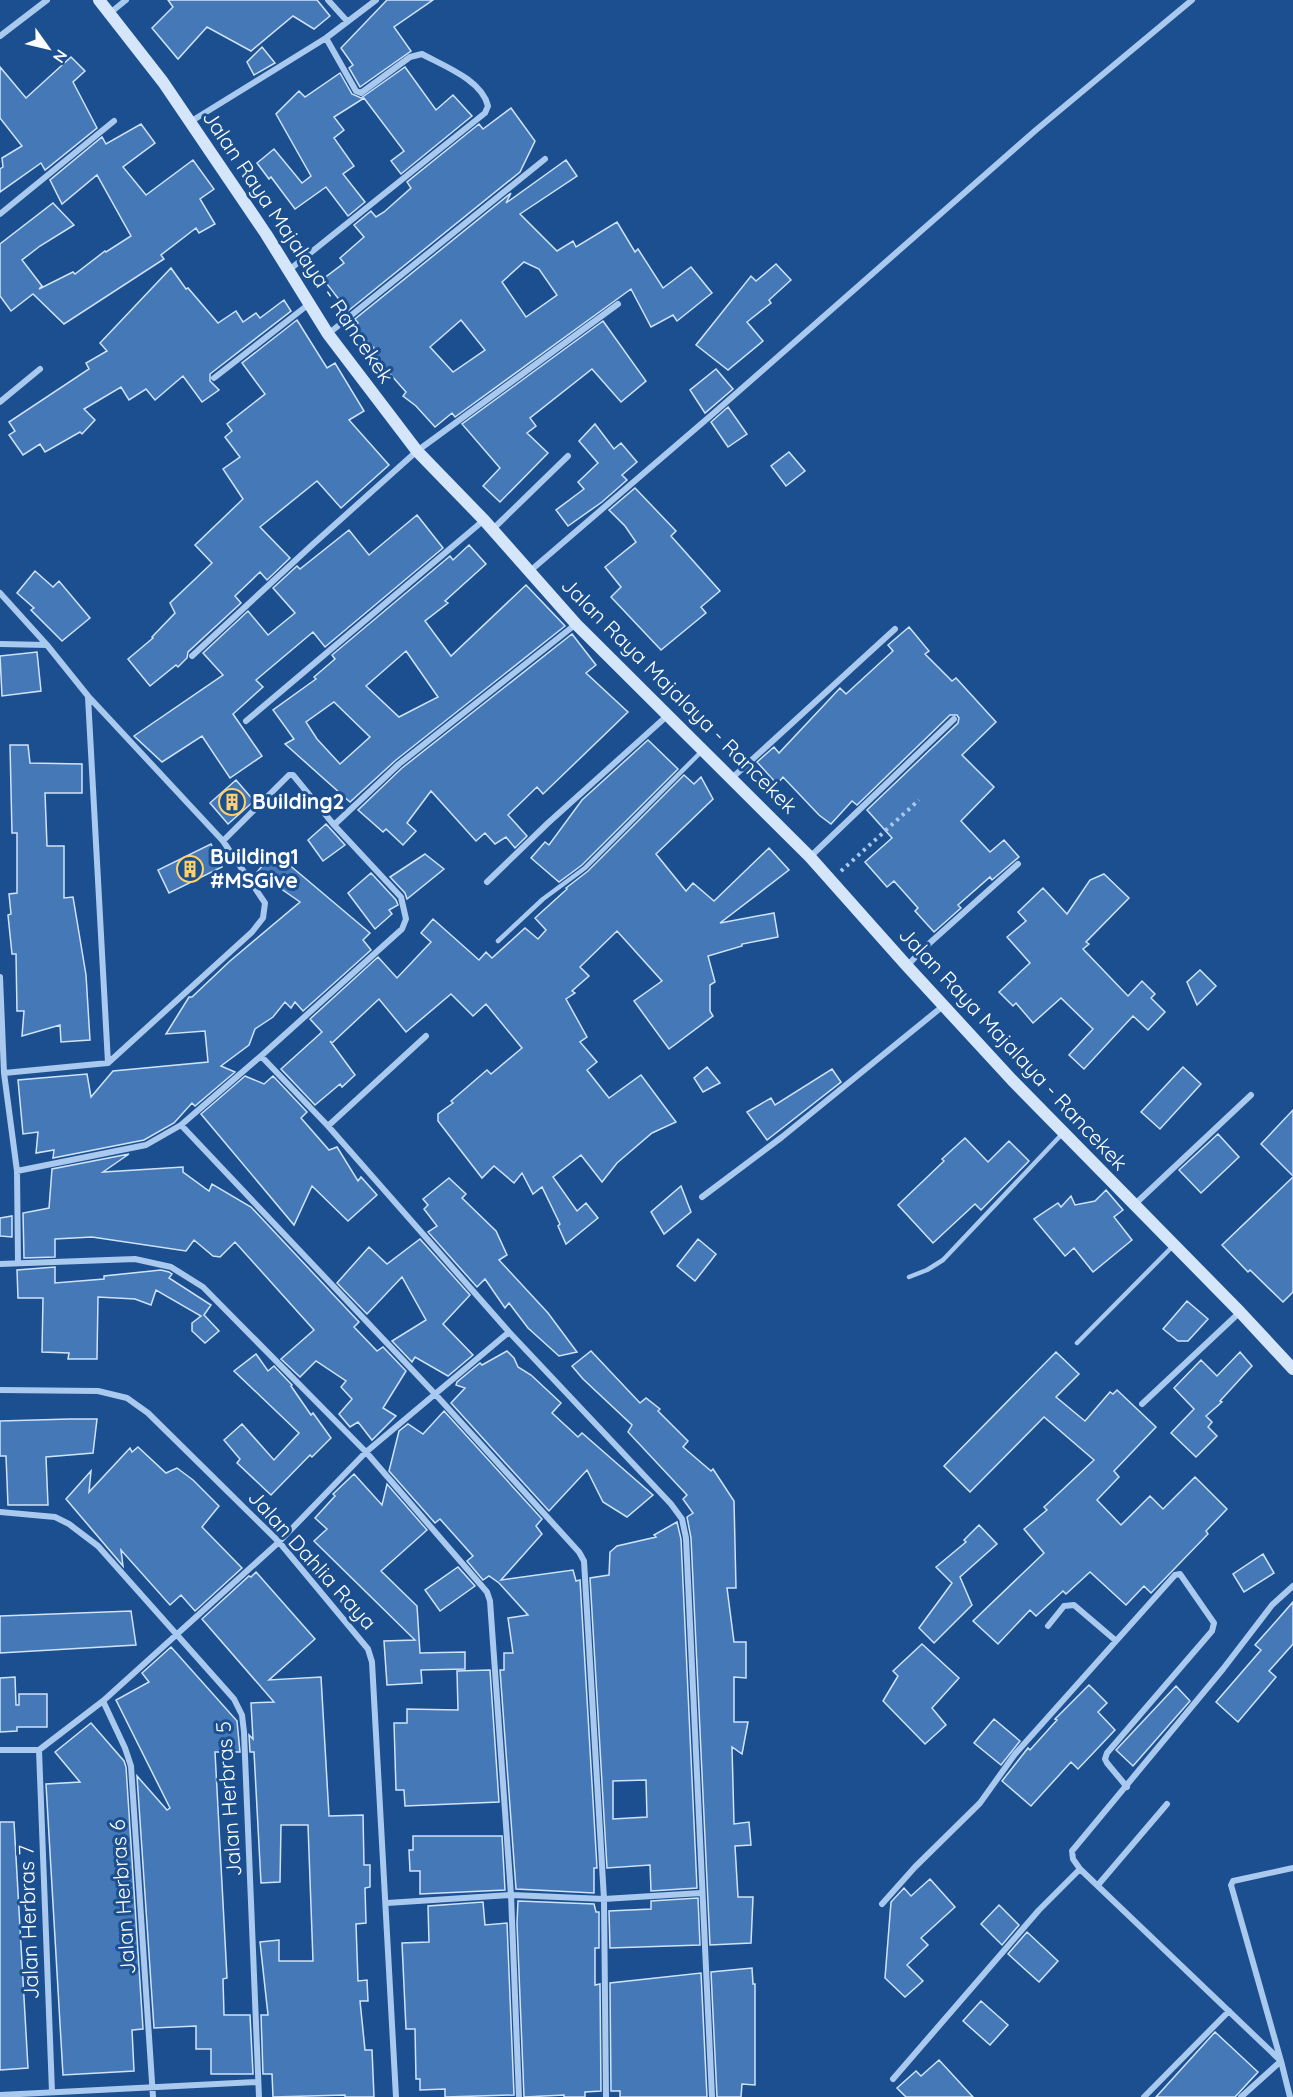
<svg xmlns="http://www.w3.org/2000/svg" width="1293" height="2097" font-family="Quicksand,sans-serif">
<rect width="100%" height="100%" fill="#1b4f8f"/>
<path fill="#4478b7" stroke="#cfe3fa" stroke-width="1.5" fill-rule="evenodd" d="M168,0H317L330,16L314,29L293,16L251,51L207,27L178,59L152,28L173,7Z
M387,0H433L394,27L411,51L360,87L349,68L353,65L341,48Z
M262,47L275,63L254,75L247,62Z
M71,57L85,71L73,82L97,128L45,170L41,163L0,192V169L3,167L2,158L22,146L0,118V67L26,98Z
M405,67L436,110L453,95L472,116L401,174L391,161L404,151L364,98L334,117L344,130L334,138L354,166L343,174L365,202L348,216L326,187L295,209L271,177L269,179L257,163L274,149L302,183L311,176L276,114L299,91L305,97L340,73L352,94L361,98Z
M511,108L535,141L520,172L348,311L323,279L344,263L340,258L364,237L354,225L371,211L376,217L384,212L411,188L407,182L479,124L483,129Z
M141,124L155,143L123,167L146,195L193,160L214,189L200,199L215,224L199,233L196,228L161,255L164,259L64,324L33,294L11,311L0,296V244L53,203L74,225L40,246L22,260L42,286L39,289L73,272L75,274L105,251L106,252L131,236L97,175L62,204L50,180L102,137L106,144Z
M566,160L577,176L520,214L557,251L573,241L576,247L617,222L635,252L638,249L663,288L691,267L712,293L677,321L673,315L651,327L631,289L455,417L452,413L435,427L416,406L403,396L406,392L370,351L374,348L354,327L358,323L355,319L511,193L506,203ZM524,262L539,269L557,295L526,317L502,282ZM461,320L485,350L453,372L430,347Z
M776,264L791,280L769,300L771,303L747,322L763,341L728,370L696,345L751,276L756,281Z
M171,268L186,289L188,288L218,323L236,311L243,322L256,313L260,318L284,300L291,311L210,374V381L219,390L202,402L183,376L155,400L146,389L129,400L121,387L84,409L95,420L82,434L80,432L45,452L40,444L23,455L9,435L15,431L9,422L89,369L86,363L107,351L100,343Z
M297,320L327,368L335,363L364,411L349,420L389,465L341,508L317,481L260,527L290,558L267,580L260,572L235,596L241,603L188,652L187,658L178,667L176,665L150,686L128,659L153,638L152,637L175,613L170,603L212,563L195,545L243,499L223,469L240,457L225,437L232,431L227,424L265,394L242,363Z
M603,321L646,381L621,402L592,369L530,418L536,426L527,433L548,453L500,502L483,486L500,468L462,424Z
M716,369L733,389L705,413L690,390Z
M728,407L747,434L728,447L711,422Z
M595,424L614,449L621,443L637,462L622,475L627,480L602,502L568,526L556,510L584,489L578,482L598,463L579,441Z
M789,452L805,471L786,486L771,466Z
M635,488L676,531L671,536L720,591L701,607L706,613L661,650L611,597L621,587L605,567L636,542L625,526L609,510Z
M417,515L443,548L325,647L313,632L256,680L263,687L233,714L262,756L230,778L202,736L162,762L134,736L223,675L203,653L248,611L268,635L295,613L273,588L297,566L300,569L349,530L369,555Z
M469,545L486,564L445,601L448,603L425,621L451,656L526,585L565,626L396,760L350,802L285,744L294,739L273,710L316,679L314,677L335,659L332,655L450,556L453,560ZM406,651L438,697L399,717L366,686ZM334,702L370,737L340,764L317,739L306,722Z
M35,571L53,587L59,581L90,618L62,641L31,610L34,608L17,593Z
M909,627L929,651L925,654L952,681L956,678L996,722L962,755L994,787L961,821L990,852L1004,840L1019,857L992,880L990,877L958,905L961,908L934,932L915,911L918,908L894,881L887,887L865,862L892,838L867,810L958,723L959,718L957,715H950L857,805L852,801L831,824L819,815L783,777L777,784L757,762L774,747L779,753L840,688L846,694L893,651L888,645Z
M572,634L596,665L586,673L628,712L543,794L537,787L508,815L527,836L515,848L506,837L495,844L485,833L476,841L431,791L407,823L416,831L403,845L386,829L383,832L358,810L402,768Z
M37,652L41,691L2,696L0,656Z
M648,740L678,769L582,865L559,882L531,858L545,842L549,845L582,800Z
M10,745H28L30,763L82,764V793H45L47,846H64V898L73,897L86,975L90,1040L61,1042L60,1025L22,1036L24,1011H17L16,954H12L8,915L11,914L9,894L17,893V833H12Z
M684,775L694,784L701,777L713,799L656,854L686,891L693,883L714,901L769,848L789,870L720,923L774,913L778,937L742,944V946L708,956L715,982L710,985V1011L713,1016L669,1049L634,1001L662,981L617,931L580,967L589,976L572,991L575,993L566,999L587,1037L580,1042L597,1062L587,1070L609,1098L641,1075L676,1122L652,1133L617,1163L602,1182L581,1155L553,1177L577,1211L586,1203L598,1218L566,1244L558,1226L560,1224L542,1187L533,1194L522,1173L514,1183L494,1166L482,1178L438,1121V1114L453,1103L451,1101L487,1070L491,1074L522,1048L486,1004L473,1016L451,994L406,1032L379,999L332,1043L330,1041L355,1075L342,1087L340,1084L315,1105L281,1069L322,1032L310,1019L378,957L397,978L431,942L421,933L433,919L479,960L486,952L492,958L525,928L538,939L546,930L535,918L567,889L566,888L588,871Z
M236,780L254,801L228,824L210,803Z
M326,824L345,845L323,861L308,840Z
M211,844L222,867L169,893L158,870Z
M274,852L370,933L363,940L371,950L303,1011L295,1002L291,1008L285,1002L273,1017L255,1029L249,1045L221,1066L235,1072L195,1106L192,1103L174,1123L144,1140L53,1158L54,1150L36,1153L38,1132L23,1134L18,1080L87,1074L91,1097L113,1071L208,1062L205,1031L166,1034L189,997H192L230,961L300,902L257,872Z
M425,854L444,869L407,899L405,893L390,877Z
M371,873L396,900L398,905L389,910L392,914L375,929L348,893Z
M1104,874L1129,898L1086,942L1089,944L1083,949L1128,996L1142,981L1155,994L1151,998L1165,1012L1148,1030L1133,1016L1084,1069L1069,1055L1093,1029L1061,998L1033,1023L1016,1003L1013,1006L999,992L1030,963L1007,937L1026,921L1018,912L1043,888L1067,914L1090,880Z
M1200,970L1216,986L1197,1005L1187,982Z
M707,1067L720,1083L703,1092L694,1078Z
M1183,1067L1201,1084L1160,1129L1141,1112Z
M832,1069L841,1082L767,1140L747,1112L771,1098L775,1105Z
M245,1076L264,1084L273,1076L307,1112L301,1118L329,1150L337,1147L358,1181L361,1177L377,1195L348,1221L312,1186L294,1225L201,1114Z
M1293,1110V1176L1261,1144Z
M1218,1134L1239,1157L1201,1193L1179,1170Z
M965,1138L988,1162L1009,1141L1029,1161L981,1210L975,1204L933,1243L898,1205L944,1161L942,1159Z
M129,1154L103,1172L183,1167V1172L209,1191L212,1184L251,1207L359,1322L354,1327L377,1351L383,1347L406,1371L383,1408L396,1416L372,1440L358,1422L350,1427L339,1414L352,1399L341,1387L346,1381L316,1361L300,1377L281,1359L314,1330L235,1242L220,1257L213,1256L194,1240L186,1251L92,1237L55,1239V1257L24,1258L23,1213L49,1208L52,1169Z
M1293,1177V1292L1283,1302L1250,1270L1248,1272L1222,1245Z
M449,1178L466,1194L462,1198L496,1231L507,1255L499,1260L548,1313L577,1352L559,1356L528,1328L509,1303L505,1308L485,1279L477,1287L428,1232L437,1226L424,1209L428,1205L423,1199Z
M681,1186L691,1212L664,1234L651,1212Z
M1106,1190L1123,1210L1114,1217L1132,1240L1093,1272L1074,1248L1065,1256L1034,1219L1058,1203L1061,1207L1071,1196L1075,1205L1095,1201Z
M12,1216V1237L0,1236V1218Z
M420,1239L470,1295L443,1324L473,1355L448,1376L415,1357L412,1362L392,1341L426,1320L402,1277L367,1314L337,1283L369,1247L387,1264Z
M698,1239L716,1254L695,1281L677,1266Z
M55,1267V1283L104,1279V1276L161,1270L169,1272L172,1274L169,1278L211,1305L204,1315L219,1331L205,1343L192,1331V1323L201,1316L156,1290L151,1305L135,1299L98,1297L97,1359H68L69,1353L42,1352L43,1298H18L17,1270Z
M1187,1301L1208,1319L1188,1341H1178L1163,1329Z
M507,1351L514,1358L518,1367L531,1375L561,1403L552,1413L578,1437L582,1433L653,1495L627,1517L603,1502L587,1470L549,1511L451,1403L465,1388L456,1385L457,1382L480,1363L482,1365Z
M591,1351L640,1403L646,1398L660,1409L658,1411L688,1441L683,1447L711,1471L713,1469L734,1501L736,1588H727L734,1642H746V1678L734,1677V1722H748L742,1754L732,1747L734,1824L749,1822L751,1845L735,1846L738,1897H753L751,1943L710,1945L691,1538L687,1517L693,1513L683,1499L687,1495L628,1432L632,1425L583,1379L572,1366Z
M1056,1352L1079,1374L1056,1397L1085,1421L1110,1392L1113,1394L1117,1390L1156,1427L1114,1471L1119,1477L1097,1500L1121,1525L1150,1496L1163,1509L1195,1477L1227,1509L1206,1531L1208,1534L1151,1593L1144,1586L1126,1605L1090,1572L1066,1594L1063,1591L1036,1616L1030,1610L998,1644L973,1621L1044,1553L1024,1529L1047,1510L1044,1507L1094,1460L1044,1417L970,1492L944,1466Z
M1240,1352L1252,1366L1220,1401L1222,1402L1206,1416L1212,1422L1208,1427L1217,1436L1196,1457L1171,1433L1194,1409L1174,1388L1201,1360L1217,1376Z
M256,1354L268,1371L274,1366L292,1385L291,1386L311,1415L313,1413L331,1438L312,1457L310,1455L271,1495L237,1463L240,1459L224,1440L242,1424L274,1460L299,1433L234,1371Z
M444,1411L542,1519L536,1526L542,1534L501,1580L573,1570L576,1581L580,1580L597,1868H594V1893L516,1889L500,1670H504V1653H513L508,1618L528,1615L499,1583L489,1576L483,1580L467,1561L473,1556L440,1519L435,1523L389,1471L399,1431L408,1424L423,1434Z
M70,1419H97L93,1453L46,1457L48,1505H8L6,1456H0V1421Z
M138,1447L166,1473L177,1468L193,1480L219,1506L202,1527L242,1568L195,1611L181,1595L170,1605L121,1550L123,1566L66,1499L91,1471L89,1492L130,1448L132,1452Z
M354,1474L382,1505L387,1484L427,1530L381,1571L417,1606L420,1653L465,1652V1669L421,1670L422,1683L387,1685L384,1641L415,1640L314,1541L327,1529L315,1518L335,1496L333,1494Z
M677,1522L681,1539L697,1888L651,1891L650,1865L607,1868L590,1578L609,1575L610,1552L617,1546L656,1537L654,1535ZM646,1780L647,1817L613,1819V1781Z
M979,1525L997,1544L960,1577L972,1605L934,1643L919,1628L952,1583L936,1567L966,1542L964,1540Z
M1263,1554L1274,1573L1244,1592L1233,1574Z
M458,1567L475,1586L440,1611L425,1590Z
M256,1572L315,1639L269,1680L321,1677L329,1816L363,1815L364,1865H370V1887L365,1888L366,1923L356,1924L358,1981L367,1980L368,2001H360L365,2050H372L374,2097H345V2095L273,2097L272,2074H263L261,2015H268L260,1942L279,1940V1961H313L308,1825H281L280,1882L261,1883L254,1752H250L249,1735L253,1739L251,1703L274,1702L202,1619L249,1576L251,1577Z
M1293,1602V1644L1269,1671L1276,1677L1238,1722L1216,1702L1261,1650L1255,1645Z
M131,1611L136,1645L0,1653V1616Z
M922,1644L959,1678L932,1708L946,1725L925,1744L883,1701L898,1676L893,1671Z
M171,1647L237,1721L240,1752H215L227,1978L223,1979L224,2015H250L253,2074H211V2049H196V2026L154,2028L137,1776L167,1810L170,1808L116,1700L149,1682L142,1673Z
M490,1670L499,1802L405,1806L404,1790H396L394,1723H407V1709L458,1710L457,1671Z
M15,1677L16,1705H19V1694H47V1727H17V1731L0,1732V1678Z
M1089,1685L1107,1703L1098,1712L1115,1730L1078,1769L1071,1762L1031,1806L1002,1781L1028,1748L1030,1750L1057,1720L1055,1719Z
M1176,1686L1190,1701L1133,1766L1116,1750Z
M994,1719L1020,1741L1001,1765L974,1743Z
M91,1723L124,1761L126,1767L143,2029L132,2030L134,2071L63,2075L46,1784L80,1782L55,1752Z
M0,1822H14L28,2068L0,2070Z
M413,1836H502L505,1890L420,1894V1871H410L409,1850H413Z
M930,1879L955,1907L921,1938L928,1945L907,1965L923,1981L905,1997L885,1978L891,1902L904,1888L911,1896Z
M698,1898L700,1945L610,1948L609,1911L651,1909V1901Z
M518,1901L594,1904L596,1912H599V1948H595V1985L600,1984L601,2091L585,2092V2097H564V2095L524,2097L517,1923Z
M483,1902L485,1925L507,1923L514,2095L445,2097V2089L420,2090V2079H416L415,2029H406L402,1943L429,1942L428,1906Z
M999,1905L1019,1925L1002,1945L981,1924Z
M1027,1932L1058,1961L1039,1982L1008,1954Z
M752,1968L753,1984H755V2085L742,2084L741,2097H717L711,1972Z
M701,1973L707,2097H620V2091H611L610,1983Z
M981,2001L1008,2025L990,2045L963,2021Z
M1215,2032L1258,2072L1235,2097H1156Z
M939,2060L973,2097H906L897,2088L916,2071L921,2076Z"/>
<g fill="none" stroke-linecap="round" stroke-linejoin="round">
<path stroke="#a9c9ee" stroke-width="4" stroke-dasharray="3 4.5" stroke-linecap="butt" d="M841,871L919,800"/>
<path stroke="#a9c9ee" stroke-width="4.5" d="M498,941L543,899L585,868L702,751
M909,1277L927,1270L943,1260L1063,1133
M1077,1343L1172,1247"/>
<path stroke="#a9c9ee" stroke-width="6" d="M328,0L347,21
M110,13L126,0
M0,36L47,0
M190,122L326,38L376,0
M0,214L114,121
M289,270L485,113L488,106C482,80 444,66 422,54L410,57L361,93L356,91L326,38
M328,334L545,159
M214,378L309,304
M0,402L40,369
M493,529L568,456
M530,571L715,412L1036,130L1192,0
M0,593L47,645L88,696L223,841L265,903L263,918L252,932L108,1063L4,1073
M0,644L47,645
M192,656L311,546L417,451L618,304
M88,697L108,1063
M246,721L484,520
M732,778L895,629
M334,825L399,764L576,624
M810,857L954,719
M487,882L548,823L668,715
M907,966L923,949L1018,864
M0,977L4,1073L17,1171L18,1262
M261,1056L328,1126L509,1332L671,1504L682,1519L686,1538L712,2097
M181,1125L436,1395L579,1552L584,1561L604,1899L606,2097
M328,1126L426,1036
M17,1171L146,1145L181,1125L261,1056L402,929L406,919L401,897L334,825L293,775H289L223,841
M702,1197L782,1137L943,1006
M1134,1205L1251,1095
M0,1264L135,1259L171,1267L203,1287L366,1452L487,1592L490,1601L511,1895L519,2097
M0,1390L98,1391L127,1398L148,1413L279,1542L368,1649L372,1662L396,2097
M1142,1404L1240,1312
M0,1512L55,1517L69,1524L98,1546L234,1699L242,1715L244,1732L259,2097
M1048,1626L1064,1606L1074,1605L1115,1640
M103,1701L125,1748L131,1766L153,2097
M0,1750H39L103,1701L279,1542L366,1452L509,1332
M39,1750L52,2092
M1098,1885L1167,1804
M387,1903L511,1895L604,1899L701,1893
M882,1904L915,1867L980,1803L1015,1754L1175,1575L1180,1574L1214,1623L1212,1631L1107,1753L1105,1759L1107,1763L1127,1787
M893,2079L1039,1910L1080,1869
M0,2095L258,2082
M1144,2097L1229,2011
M1241,2097L1281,2061L1231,1885L1233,1881L1293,1868
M1290,2097L1281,2061L1080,1869L1073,1859L1072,1851L1223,1669L1272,1605L1293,1586"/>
<path stroke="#d6e6fa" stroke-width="12" d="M99,0L163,82L266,234L328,334L417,451L484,520L576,624L810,857L907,966L1012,1080L1240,1312L1293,1369"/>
</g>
<defs>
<symbol id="building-ring" viewBox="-11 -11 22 22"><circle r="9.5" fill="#1b4f8f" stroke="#ffd166" stroke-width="1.5"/><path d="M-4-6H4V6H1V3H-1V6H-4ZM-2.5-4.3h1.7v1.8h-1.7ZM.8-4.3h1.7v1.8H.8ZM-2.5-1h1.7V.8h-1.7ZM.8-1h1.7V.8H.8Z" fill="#ffd166"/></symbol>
</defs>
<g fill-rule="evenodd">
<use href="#building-ring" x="217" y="787" width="30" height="30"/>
<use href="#building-ring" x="175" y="854" width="30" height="30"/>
</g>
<g text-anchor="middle" stroke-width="6" stroke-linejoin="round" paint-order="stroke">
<g font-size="21" fill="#fff" stroke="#1b4f8f">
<text transform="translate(298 247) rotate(56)" y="7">Jalan Raya Majalaya - Rancekek</text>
<text transform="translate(679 696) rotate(45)" y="7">Jalan Raya Majalaya - Rancekek</text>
<text transform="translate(1013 1049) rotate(47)" y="7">Jalan Raya Majalaya - Rancekek</text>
<text transform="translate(312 1560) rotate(48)" y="7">Jalan Dahlia Raya</text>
<text transform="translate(229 1799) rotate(-94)" y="7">Jalan Herbras 5</text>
<text transform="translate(123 1897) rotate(-94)" y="7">Jalan Herbras 6</text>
<text transform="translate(29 1922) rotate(-92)" y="7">Jalan Herbras 7</text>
</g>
<g font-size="21" font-weight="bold" fill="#fff" stroke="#1b4f8f" text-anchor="start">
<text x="252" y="809">Building2</text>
<text x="210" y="864">Building1<tspan x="210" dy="24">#MSGive</tspan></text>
</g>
</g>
<g transform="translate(48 48) rotate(124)" stroke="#1b4f8f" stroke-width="4.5" paint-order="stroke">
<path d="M0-4.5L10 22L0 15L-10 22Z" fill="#ffffff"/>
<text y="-9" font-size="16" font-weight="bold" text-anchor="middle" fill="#ffffff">N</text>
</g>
</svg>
